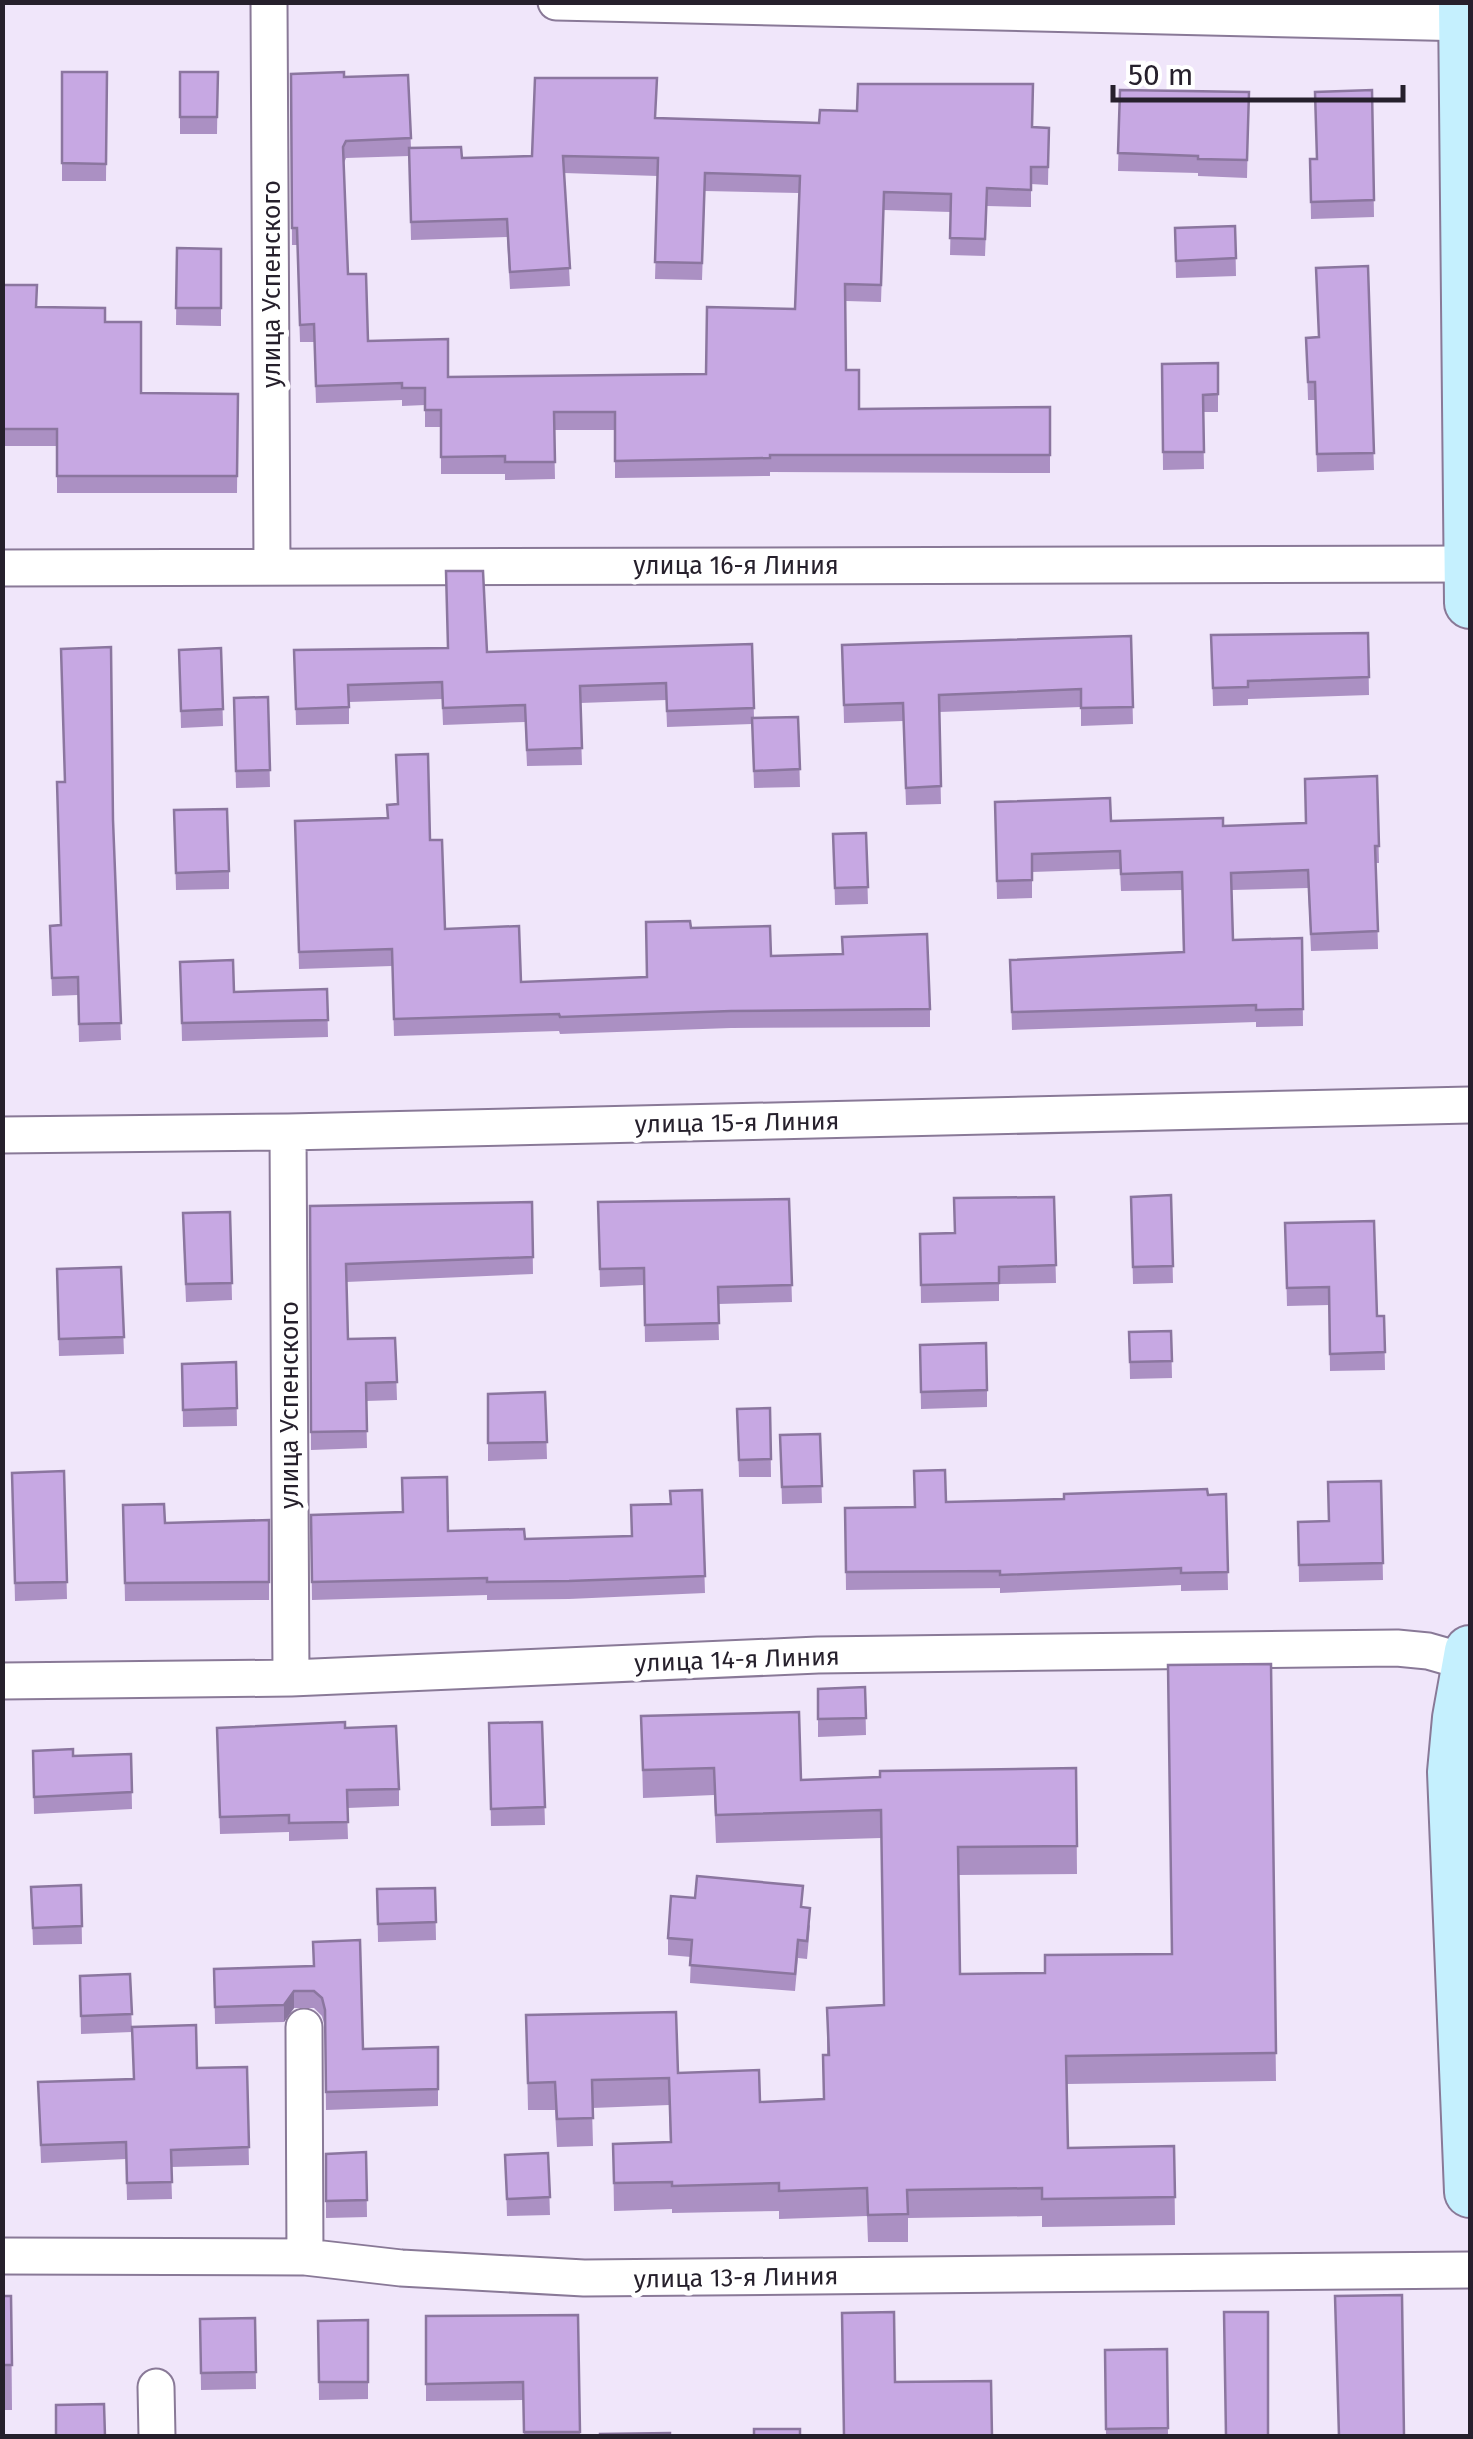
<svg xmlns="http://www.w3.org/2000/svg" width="1473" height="2439" font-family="'Fira Sans',sans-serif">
<rect width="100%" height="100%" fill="#f0e6fa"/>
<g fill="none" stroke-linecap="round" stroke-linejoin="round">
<defs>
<path id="street" d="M269,2L272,566
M556,2L1470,23
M2,568L1470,564
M288,1132L291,1678
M2,1135L288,1132L1470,1105
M2,1681L291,1678L818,1655L1397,1648L1428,1651L1470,1663
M304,2027L305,2257
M2,2256L305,2257L401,2268L584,2278L1470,2270
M156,2387L157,2436"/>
<path id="secondary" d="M1464,2L1470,603
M1470,1651L1458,1718L1453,1772L1470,2192"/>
</defs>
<use href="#street" stroke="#897997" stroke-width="39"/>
<use href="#secondary" stroke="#897997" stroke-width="54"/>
<use href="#street" stroke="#fff" stroke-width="35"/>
<use href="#secondary" stroke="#c5f0fe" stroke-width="50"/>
</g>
<path fill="#ab90c3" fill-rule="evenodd" d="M62,72H107L106,181H62Z
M180,72H218L217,134H180Z
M291,74L344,77L408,75L411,148L462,158L532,156L656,118L1049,128L1048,185L1031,184V207L987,206L985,256L950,255L951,212L884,210L881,302L846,301V370L859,409L1050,407V473L770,472V476L615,478V430H554L555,479L505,480V474H441V427H425V405L402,406V400L316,403L314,342H300L297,245H292ZM409,156L411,240L507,237L510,289L570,286L564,173L658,176L655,279L702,280L705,191L799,193L795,309L706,374L448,377L368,341L348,274L344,163L346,158Z
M1120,90L1249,92L1247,178L1198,176V173L1118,171Z
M1372,90L1374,217L1311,219L1310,159H1316Z
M1235,226L1236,276L1176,278L1175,228Z
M177,248L221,249V326L176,325Z
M1368,266L1374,470L1317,472L1315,400H1308L1306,338L1318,337Z
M2,285L37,307L105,322L141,393L238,394L237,493H57V446H2Z
M1218,363V412H1203L1204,469L1163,470L1162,364Z
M1368,633L1369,695L1248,699V705L1213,706L1211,635Z
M1131,636L1133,724L1081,726V707L939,712L941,804L906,805L903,721L844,723L842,645Z
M752,644L754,718L798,717L800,787L754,788L752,724L667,727L666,700L580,703L582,765L527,766L525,722L443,725L442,699L349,702V724L296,725L294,650L487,652Z
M221,648L223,726L181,728L179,650Z
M268,697L270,787L236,788L234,698Z
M1377,776L1379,863H1376L1378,949L1311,951L1308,888L1232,890L1233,940L1302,938L1303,1026L1256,1027V1022L1012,1030L1010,960L1183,952L1182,890L1121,891L1120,869L1032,872V898L997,899L995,802L1111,821L1223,826L1306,823Z
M174,810L229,871V889L176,890Z
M113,820L121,1040L79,1042L78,995L52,996L50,926L60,925Z
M295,821L430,840L445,929L521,982L647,977L691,928L930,1009V1027L731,1028L560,1034L559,1031L394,1036L392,966L299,969Z
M866,833L868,904L835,905L833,834Z
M180,962L234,992L327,989L328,1037L182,1041Z
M1171,1195L1173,1283L1133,1284L1131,1197Z
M1054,1197L1056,1283L999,1284V1301L921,1303L920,1234L955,1233Z
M789,1199L792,1302L718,1304L719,1340L645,1342L644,1285L600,1287L598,1202Z
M532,1202L533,1274L346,1282L348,1339L395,1338L397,1400L366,1401L367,1448L311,1450L310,1206Z
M230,1212L232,1300L186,1302L183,1230Z
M1285,1223L1377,1316H1384L1385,1370L1330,1371L1329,1305L1287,1306Z
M121,1267L124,1354L59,1356L57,1269Z
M1171,1331L1172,1378L1130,1379L1129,1332Z
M920,1345L987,1390V1407L921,1409Z
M236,1362L237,1426L183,1427L182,1364Z
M545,1392L547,1459L488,1461V1394Z
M770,1408L771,1477H739L737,1409Z
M820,1434L822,1503L782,1504L780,1435Z
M64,1471L67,1599L15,1601L12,1473Z
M1381,1481L1383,1580L1299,1582L1298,1522L1329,1521Z
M702,1490L705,1593L569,1599L487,1600V1595L312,1600L311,1515L525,1539L631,1536L671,1504Z
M1226,1494L1228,1590L1181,1591V1585L1000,1593V1588L846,1590L845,1508L915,1507L946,1502Z
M123,1505L165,1523L269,1520V1600L125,1601Z
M1271,1664L1276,2081L1067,2084L1068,2148L1174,2146L1175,2225L1042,2227V2216L908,2218V2242H868L867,2216L779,2219V2211L672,2213V2209L614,2211L613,2144L670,2142L669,2105L592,2108L593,2146L557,2147L555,2110H528L526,2015L678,2073L760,2102L824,2100L823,2055H827V2008L884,2005L881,1838L716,1843L714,1795L643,1798L641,1716L801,1780L1076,1768L1077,1874L958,1875L960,1974L1045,1973L1171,1954Z
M865,1687L866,1735L818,1737V1689Z
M542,1722L545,1825L491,1826L489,1723Z
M217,1728H345L399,1789V1806L347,1808L348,1839L289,1841V1832L220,1834Z
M33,1751L73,1756L131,1754L132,1809L34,1814Z
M81,1885L82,1944L33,1945L31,1887Z
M435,1888L436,1940L378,1942L377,1889Z
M802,1908L810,1926L807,1959L798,1958L795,1991L690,1983L691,1957L668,1955V1938Z
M313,1966L363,2049L438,2047V2106L326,2110L325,2027L322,2016L314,2008H294L284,2022L215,2024L214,1969Z
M130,1974L132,2032L81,2034L80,1976Z
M247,2067L249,2165L171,2167L172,2199L127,2200L126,2159L41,2163L38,2082L133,2079L197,2068Z
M366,2152L367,2217L326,2218V2154Z
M548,2153L550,2215L507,2216L505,2155Z
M2,2296H11L12,2410H2Z
M578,2315L580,2436H524L523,2400L426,2401V2316Z
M255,2318L256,2389L201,2390L200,2319Z
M368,2320V2399L319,2400L318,2321Z
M1167,2349L1168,2436H1106L1105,2350Z"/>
<path fill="#8b769f" d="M294,1991V2008L284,2022V2005Z"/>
<path fill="#c7a8e3" stroke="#8b769f" stroke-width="2.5" d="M62,72H107L106,164L62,163Z
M180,72H218L217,117H180Z
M344,72V77L408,75L411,138L346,141L343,147L348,274H366L368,341L448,339V377L706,374L707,307L795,309L800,176L705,173L702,263L655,262L658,158L563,156L570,268L510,272L507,219L411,222L409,148L461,147L462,158L532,156L535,78H657L655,118L819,123L820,110L857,111L858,84H1033L1032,127L1049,128L1048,167H1031V190L987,188L985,239L950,238L951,194L884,192L881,285L845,284L846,370H859V409L1050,407V455H770V458L615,461V412H554L555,462H505V456L441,457V410H425V388H402V383L316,386L314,324L300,325L297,228H292L291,74Z
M1120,90L1249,92L1247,160L1198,159V156L1118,153Z
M1372,90L1374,200L1311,202L1310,159H1317L1315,92Z
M1235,226L1236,258L1176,261L1175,228Z
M177,248L221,249V308H176Z
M1368,266L1374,453L1317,454L1315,382H1308L1306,338L1319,337L1316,268Z
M2,285H37L36,307L105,308V322H141V393L238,394L237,476H57V429H2Z
M1218,363V394L1203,395L1204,452H1163L1162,364Z
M446,571H483L487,652L752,644L754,708L667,711L666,683L580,686L582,748L527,750L525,705L443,708L442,682L348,685L349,707L296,709L294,650L448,648Z
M1368,633L1369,677L1248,681V687L1213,688L1211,635Z
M1131,636L1133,707L1081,708V689L939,695L941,786L906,788L903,703L844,705L842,645Z
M111,647L113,820L121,1023L79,1024L78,977L52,978L50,926L61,925L57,782H65L61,649Z
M221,648L223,709L181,711L179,650Z
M268,697L270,770L236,771L234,698Z
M798,717L800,769L754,771L752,718Z
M428,754L430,840H442L445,929L519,926L521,982L647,977L646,922L690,921L691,928L770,926L771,956L843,954L842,937L927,934L930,1009L731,1011L560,1017L559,1014L394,1019L392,949L299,952L295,821L388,818L387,805L398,804L396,755Z
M1377,776L1379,846H1375L1378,931L1311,934L1308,870L1231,873L1233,940L1302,938L1303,1009L1256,1010V1005L1012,1012L1010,960L1184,952L1182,872L1121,874L1120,851L1032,854V880L997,881L995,802L1110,798L1111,821L1223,818V826L1306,823L1305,779Z
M227,809L229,871L176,873L174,810Z
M866,833L868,887L835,888L833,834Z
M233,960L234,992L327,989L328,1020L182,1023L180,962Z
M1171,1195L1173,1266L1133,1267L1131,1197Z
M1054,1197L1056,1265L999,1267V1283L921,1285L920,1234L955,1233L954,1198Z
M789,1199L792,1285L718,1287L719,1323L645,1325L644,1268L600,1269L598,1202Z
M532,1202L533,1257L346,1264L348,1339L395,1338L397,1382L366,1383L367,1431L311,1432L310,1206Z
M230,1212L232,1283L186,1284L183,1213Z
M1374,1221L1377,1316H1384L1385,1352L1330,1354L1329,1287L1287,1288L1285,1223Z
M121,1267L124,1337L59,1339L57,1269Z
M1171,1331L1172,1361L1130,1362L1129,1332Z
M986,1343L987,1390L921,1392L920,1345Z
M236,1362L237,1408L183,1410L182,1364Z
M545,1392L547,1442L488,1443V1394Z
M770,1408L771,1459L739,1460L737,1409Z
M820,1434L822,1486L782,1487L780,1435Z
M945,1470L946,1502L1064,1499V1494L1207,1489L1208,1495L1226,1494L1228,1572L1181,1573V1568L1000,1575V1571L846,1572L845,1508L915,1507L914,1471Z
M64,1471L67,1582L15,1583L12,1473Z
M447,1477L448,1531L524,1529L525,1539L632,1536L631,1505L671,1504L670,1491L702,1490L705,1576L569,1581L487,1582V1578L312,1582L311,1515L403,1512L402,1478Z
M1381,1481L1383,1563L1299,1565L1298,1522L1329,1521L1328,1482Z
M164,1504L165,1523L269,1520V1582L125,1583L123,1505Z
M1271,1664L1276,2053L1066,2056L1068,2148L1174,2146L1175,2197L1042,2199V2188L907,2190L908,2214L868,2215L867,2188L779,2191V2183L672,2186V2182L614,2183L613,2144L671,2142L669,2078L592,2080L593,2118L557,2119L555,2082L528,2083L526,2015L676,2012L678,2073L759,2070L760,2102L824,2099L823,2055H829L827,2008L884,2005L881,1810L716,1815L714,1768L643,1770L641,1716L799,1712L801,1780L880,1777V1771L1076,1768L1077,1846L958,1847L960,1974L1045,1973V1955L1172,1954L1168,1665Z
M865,1687L866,1718L818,1719V1689Z
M345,1722V1728L396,1726L399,1789L347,1790L348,1822L289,1823V1815L220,1817L217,1728Z
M542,1722L545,1807L491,1809L489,1723Z
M73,1749V1756L131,1754L132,1792L34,1797L33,1751Z
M697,1876L803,1886L801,1907L810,1908L807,1941L798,1940L795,1974L690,1965L692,1940L668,1938L671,1896L695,1898Z
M81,1885L82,1926L33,1928L31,1887Z
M435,1888L436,1922L378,1924L377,1889Z
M360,1940L363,2049L438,2047V2089L326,2092L325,2010L322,1998L314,1991H294L284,2005L215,2007L214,1969L314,1966L313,1942Z
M130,1974L132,2014L81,2016L80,1976Z
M196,2025L197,2068L247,2067L249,2147L171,2150L172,2182L127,2183L126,2142L41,2145L38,2082L134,2079L132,2027Z
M366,2152L367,2200L326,2201V2154Z
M548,2153L550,2197L507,2199L505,2155Z
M1402,2295L1404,2436H1339L1335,2296Z
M2,2296H11L12,2365H2Z
M894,2312L895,2382L991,2381L992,2436H844L842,2313Z
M1224,2312H1268V2436H1226Z
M578,2315L580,2432H524L523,2382L426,2384V2316Z
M255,2318L256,2372L201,2373L200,2319Z
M368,2320V2382H319L318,2321Z
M1167,2349L1168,2428L1106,2429L1105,2350Z
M104,2404L105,2436H56V2405Z
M754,2429H800V2436H754Z
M670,2433V2436H600V2434Z"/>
<g text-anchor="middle" stroke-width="10" stroke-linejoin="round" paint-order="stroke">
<g font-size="25" fill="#26202c" stroke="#fff">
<text transform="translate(271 284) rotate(-90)" y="9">улица Успенского</text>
<text x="736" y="574">улица 16-я Линия</text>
<text transform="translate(737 1122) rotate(-1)" y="9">улица 15-я Линия</text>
<text transform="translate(289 1405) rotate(-90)" y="9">улица Успенского</text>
<text transform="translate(737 1659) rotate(-2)" y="9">улица 14-я Линия</text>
<text transform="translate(736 2277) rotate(-1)" y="9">улица 13-я Линия</text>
</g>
</g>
<rect width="1473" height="2439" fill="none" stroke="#26202c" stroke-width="10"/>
<path d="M1113 85v15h290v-15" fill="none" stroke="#26202c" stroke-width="5"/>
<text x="1128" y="85" font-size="30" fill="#26202c" stroke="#ffffff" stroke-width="8" paint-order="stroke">50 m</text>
</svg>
